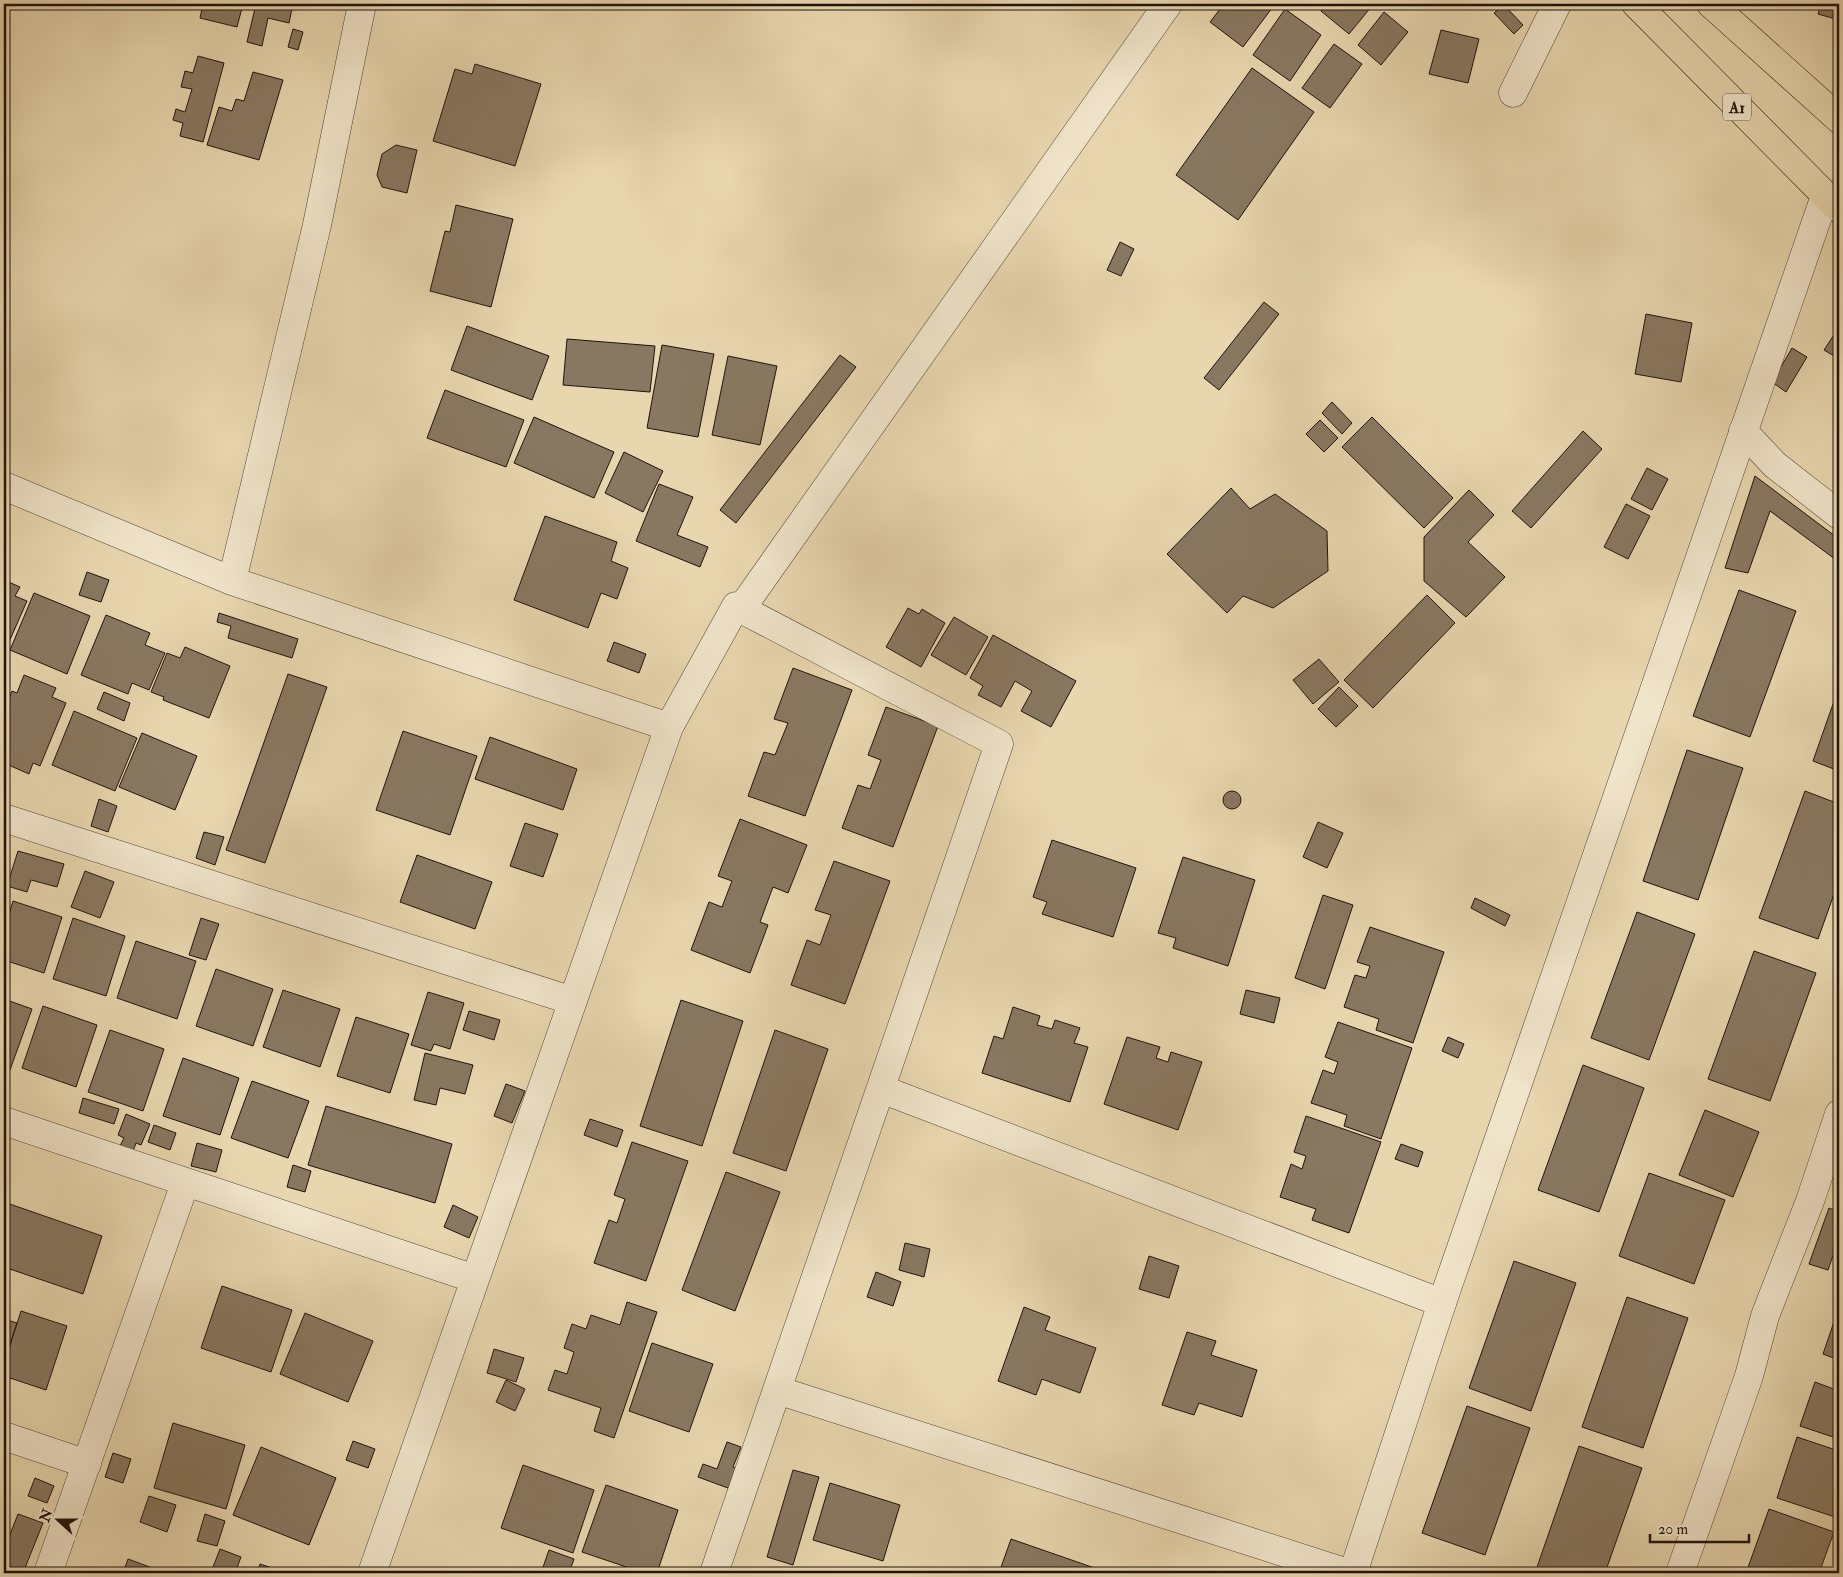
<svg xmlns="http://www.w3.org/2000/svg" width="1843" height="1577" font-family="'IM FELL Double Pica',serif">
<rect width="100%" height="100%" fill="#e8d6ae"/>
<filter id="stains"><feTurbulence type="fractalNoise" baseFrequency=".004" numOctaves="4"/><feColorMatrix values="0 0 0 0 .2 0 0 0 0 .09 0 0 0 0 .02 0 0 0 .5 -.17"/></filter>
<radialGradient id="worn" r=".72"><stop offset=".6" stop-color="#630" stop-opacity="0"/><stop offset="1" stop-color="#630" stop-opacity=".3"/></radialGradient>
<path fill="#887861" stroke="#1f130d" d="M203,4H243L237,27L200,18Z
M256,4H293L289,23L268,18L262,46L247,42Z
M1224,4H1266L1272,8L1243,47L1210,22Z
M1326,4H1367L1371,7L1349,34L1321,11Z
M1821,4H1839V20L1818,14Z
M1504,5L1523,25L1514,34L1494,13Z
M1285,9L1321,35L1290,81L1253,55Z
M1384,12L1408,32L1381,65L1358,45Z
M293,29L303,32L298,50L288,47Z
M1441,30L1479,39L1468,83L1429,74Z
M1334,44L1362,64L1330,108L1302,88Z
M198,56L224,63L203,142L180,136L183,123L173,120L176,109L185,112L192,89L181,87L185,71L193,73Z
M475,64L541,84L515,166L433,141L455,69L472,74Z
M1252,68L1314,112L1238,220L1176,175Z
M253,72L283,80L259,160L207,145L219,107L232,111L236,99L244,101Z
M396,145L417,150L407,193L382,187L377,175L382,154Z
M456,205L513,219L491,307L430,291L445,231L450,232Z
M1120,242L1134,249L1121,276L1107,270Z
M1264,302L1279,314L1219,390L1204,378Z
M1646,314L1692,323L1681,382L1635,374Z
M467,326L549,356L532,400L451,370Z
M1839,327V359L1824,350Z
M567,339L655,346L650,392L563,385Z
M662,345L714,354L698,437L647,428Z
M1792,348L1807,357L1786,392L1772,382Z
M840,355L856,367L736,523L720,510Z
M728,356L777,366L760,445L712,435Z
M445,390L524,420L506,467L427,438Z
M1332,402L1352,423L1342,434L1322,413Z
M534,417L614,452L594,498L514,463Z
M1372,417L1453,498L1424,528L1342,447Z
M1320,420L1338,438L1324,452L1306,434Z
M1583,431L1602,449L1531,528L1512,511Z
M624,452L663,471L643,512L605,493Z
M1647,468L1668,479L1652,510L1631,499Z
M1755,476L1839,539V562L1770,511L1748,573L1725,568Z
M659,484L693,497L677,535L708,547L700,567L636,541Z
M1231,488L1250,509L1275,494L1327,531L1328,571L1273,608L1243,596L1227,613L1167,554Z
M1469,490L1494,515L1468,542L1505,577L1466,617L1424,581V537Z
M1626,504L1650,516L1628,559L1604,547Z
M545,516L617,542L611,561L628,568L617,599L601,593L588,628L514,600Z
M87,572L109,580L101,602L79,595Z
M4,580L20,587L15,596L27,601L9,642L4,640Z
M1739,590L1796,611L1750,737L1693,716Z
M34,593L90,616L67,674L10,650Z
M1427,595L1455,623L1373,708L1344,680Z
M908,608L919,614L922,609L945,623L921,667L886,647Z
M219,613L298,639L292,658L228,638L231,626L217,622Z
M106,615L150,633L145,645L165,653L149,690L132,683L128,694L81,675Z
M954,617L988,637L966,675L931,655Z
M993,635L1076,681L1051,727L1021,711L1032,691L1015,681L1001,707L978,695L983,686L970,678Z
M614,642L646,654L639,673L607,661Z
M185,647L230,666L209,718L163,700L164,697L151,692L167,653L180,658Z
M1319,659L1339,682L1313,704L1293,680Z
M793,668L852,690L805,816L748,796L764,752L775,755L788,723L774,719Z
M288,674L327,687L265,863L226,850Z
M24,675L56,688L52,697L66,703L40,766L33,763L29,774L4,763V710L12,691L17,693Z
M1339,687L1358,706L1336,727L1318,709Z
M1839,687V771L1813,761Z
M104,692L130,703L124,721L97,709Z
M886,707L938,726L893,847L842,828L858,785L870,789L881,760L868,755Z
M74,711L137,738L115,791L52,765Z
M403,731L477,756L450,835L376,810Z
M142,733L197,756L175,810L119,787Z
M490,737L577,769L563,810L475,779Z
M1687,750L1743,768L1698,900L1643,881Z
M1223 800a9 9 0 1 1 18 0a9 9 0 1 1-18 0Z
M1805,791L1839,804V880L1818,939L1759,918Z
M99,799L117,806L108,832L91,826Z
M740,819L807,845L788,893L773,887L760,922L768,925L750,973L691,950L709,902L722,907L732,881L718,876Z
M1318,822L1343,833L1327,868L1303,857Z
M525,823L558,834L543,877L510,866Z
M204,832L224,837L215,865L196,858Z
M1052,840L1136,868L1113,937L1042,914L1047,902L1033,897Z
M18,851L64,864L57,887L31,880L27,892L7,886Z
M417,855L492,882L475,929L400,902Z
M1183,857L1255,880L1228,966L1173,948L1176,938L1158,933Z
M834,861L890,881L845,1004L791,985L807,940L820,945L831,915L815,910Z
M85,871L114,882L100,918L71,907Z
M1323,895L1353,905L1325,989L1295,978Z
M1475,898L1510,915L1505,926L1471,908Z
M13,901L62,917L44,973L4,960V931Z
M4,909L9,910L4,926Z
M1637,912L1695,934L1649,1060L1591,1038Z
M73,918L125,936L106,996L53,979Z
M201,918L219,924L206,960L189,955Z
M1370,927L1444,952L1413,1043L1376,1030L1379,1019L1344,1007L1355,975L1366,978L1370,966L1357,962Z
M136,941L196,961L177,1019L117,998Z
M1754,951L1816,973L1770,1101L1708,1079Z
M216,969L273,989L253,1046L196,1026Z
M283,990L340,1009L320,1067L263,1047Z
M1246,990L1280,998L1274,1023L1240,1014Z
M428,992L464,1003L450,1049L434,1044L431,1051L411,1045Z
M4,999L32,1009L10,1070L4,1068Z
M681,1000L743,1021L702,1146L640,1126Z
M43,1006L97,1025L76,1087L22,1068Z
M1013,1007L1040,1016L1037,1025L1052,1029L1055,1020L1080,1028L1074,1043L1088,1047L1070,1102L982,1073L994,1036L1003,1039Z
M469,1011L500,1020L494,1040L463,1030Z
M356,1017L409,1034L390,1093L337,1076Z
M1338,1022L1412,1048L1381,1139L1344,1126L1347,1115L1311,1103L1323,1070L1334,1074L1338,1062L1325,1057Z
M110,1030L164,1049L143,1111L88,1092Z
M775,1030L828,1049L786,1171L733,1153Z
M1127,1037L1160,1047L1156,1058L1168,1062L1171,1052L1202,1062L1178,1130L1104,1104Z
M1448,1037L1464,1044L1458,1058L1442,1051Z
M425,1053L473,1065L465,1094L440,1088L436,1105L414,1100Z
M183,1058L239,1078L220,1135L163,1116Z
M1583,1065L1644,1088L1599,1212L1538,1190Z
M252,1081L309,1101L288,1158L231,1138Z
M506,1084L525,1091L512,1123L494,1116Z
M83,1098L119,1109L114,1124L79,1113Z
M326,1106L452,1144L435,1203L308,1165Z
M1705,1110L1759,1132L1733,1197L1679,1175Z
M126,1114L150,1124L141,1145L136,1143L133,1151L120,1146L124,1138L118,1135Z
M1306,1116L1381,1142L1349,1233L1312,1220L1316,1209L1280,1197L1291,1164L1302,1169L1306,1156L1294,1152Z
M590,1119L623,1130L617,1147L584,1135Z
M154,1125L176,1133L170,1150L148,1142Z
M632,1142L688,1161L646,1281L594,1263L609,1220L617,1223L625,1199L614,1195Z
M197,1143L222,1150L216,1172L191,1166Z
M1401,1144L1423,1152L1418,1167L1395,1159Z
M293,1165L311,1171L305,1192L287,1187Z
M726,1172L780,1192L735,1311L682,1290Z
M1649,1173L1725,1200L1694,1284L1619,1256Z
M4,1202L102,1236L83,1294L4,1267Z
M453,1205L478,1217L469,1238L444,1227Z
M1829,1208L1839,1212V1245L1837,1244L1828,1270L1809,1264Z
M905,1243L930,1249L924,1277L899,1270Z
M1149,1256L1179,1266L1169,1298L1139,1289Z
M1514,1261L1576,1283L1531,1411L1469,1388Z
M876,1272L901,1282L893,1306L867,1297Z
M222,1286L292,1310L271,1372L201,1348Z
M1627,1297L1688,1318L1643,1448L1582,1427Z
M627,1302L657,1312L614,1438L594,1431L601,1408L548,1390L555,1370L567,1374L574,1352L564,1348L572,1324L586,1329L591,1315L620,1325Z
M1024,1307L1050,1317L1045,1330L1096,1348L1080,1393L1042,1379L1036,1395L998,1381Z
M1839,1307V1360L1823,1354Z
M21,1311L67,1326L46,1390L4,1376V1364Z
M305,1313L373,1341L348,1402L280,1374Z
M4,1319L17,1323L4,1363Z
M1187,1332L1216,1341L1211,1355L1257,1370L1242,1417L1199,1403L1194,1415L1162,1405Z
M652,1343L713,1364L689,1432L629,1411Z
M494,1349L524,1358L516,1382L487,1373Z
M506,1380L525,1389L515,1411L496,1402Z
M1815,1382L1839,1391V1439L1800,1426Z
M1467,1406L1530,1428L1485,1555L1422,1533Z
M173,1423L245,1445L226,1509L154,1488Z
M1797,1437L1839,1451V1503L1835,1517L1777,1498Z
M353,1441L375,1449L368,1468L346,1460Z
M727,1442L741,1447L733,1467L744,1471L736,1491L698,1477L703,1464L717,1469Z
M1579,1446L1642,1468L1605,1573H1535Z
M261,1447L336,1478L309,1545L233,1515Z
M113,1453L131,1459L123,1483L105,1477Z
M523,1465L594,1490L573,1553L501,1528Z
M793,1470L819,1477L793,1565L767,1557Z
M4,1478L9,1480L4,1493Z
M35,1478L54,1486L47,1503L28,1496Z
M830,1483L900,1505L883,1561L813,1540Z
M606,1485L678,1510L657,1573H644L582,1552Z
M149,1496L176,1505L167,1532L140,1522Z
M1769,1509L1834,1532L1819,1573H1746Z
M4,1512L9,1514L4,1528Z
M18,1514L43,1523L23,1573H4V1550Z
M205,1514L225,1521L217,1546L197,1541Z
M1011,1539L1109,1573H999Z
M220,1549L241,1557L235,1573L213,1567Z
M549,1550L574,1559L569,1573H541Z
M128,1559L166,1573H123Z
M260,1564L275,1569L274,1573H257Z"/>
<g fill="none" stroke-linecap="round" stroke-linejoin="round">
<defs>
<path id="minor" d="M1513,93L1557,4
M1743,431L1775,465L1839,515
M4,486L232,581L669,727
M232,581L317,225L362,4
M4,818L573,1001
M881,1089L1442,1303
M4,1121L475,1279
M777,1390L1348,1573
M4,1436L87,1464
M48,1573L185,1183
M372,1573L669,727L736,606L741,609L1168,4
M714,1573L999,744L741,609
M1680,1573L1749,1376L1765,1316L1810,1201L1839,1114"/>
<path id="tertiary" d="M1353,1573L1442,1303L1825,196"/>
<path id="trunk" d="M1636,4L1839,209
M1711,4L1839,119"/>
</defs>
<use href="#minor" stroke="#514435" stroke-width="29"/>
<use href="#tertiary" stroke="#514435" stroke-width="29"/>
<use href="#trunk" stroke="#1f130d" stroke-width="29"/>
<use href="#minor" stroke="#f0e4ca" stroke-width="28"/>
<use href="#tertiary" stroke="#f0e4ca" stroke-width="28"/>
<use href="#trunk" stroke="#e8d6ae" stroke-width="28"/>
</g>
<g text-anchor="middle" stroke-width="4" stroke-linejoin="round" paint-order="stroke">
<rect fill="#f0e4ca" stroke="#5e5246" stroke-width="1" x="1723" y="93.5" width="28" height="27" rx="4"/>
<g font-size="16" font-weight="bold" fill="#1f130d">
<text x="1737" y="113">A1</text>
</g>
</g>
<rect width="1843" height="1577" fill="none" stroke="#e8d6ae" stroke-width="20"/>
<rect x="5" y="5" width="1833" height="1567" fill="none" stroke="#1f130d" stroke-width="2.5"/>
<rect x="10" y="10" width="1823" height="1557" fill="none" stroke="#1f130d"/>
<g transform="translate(58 1520) rotate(291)" stroke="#f0e4ca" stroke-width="4" paint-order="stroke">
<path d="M0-4L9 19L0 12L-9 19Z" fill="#1f130d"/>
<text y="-8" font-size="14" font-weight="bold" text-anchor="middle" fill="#1f130d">N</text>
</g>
<path d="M1650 1534v8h99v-8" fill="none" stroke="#1f130d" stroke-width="2.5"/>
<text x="1658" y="1534" font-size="15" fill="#1f130d" stroke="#f0e4ca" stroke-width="4" paint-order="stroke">20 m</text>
<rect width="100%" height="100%" filter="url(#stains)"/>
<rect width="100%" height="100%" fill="url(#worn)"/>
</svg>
